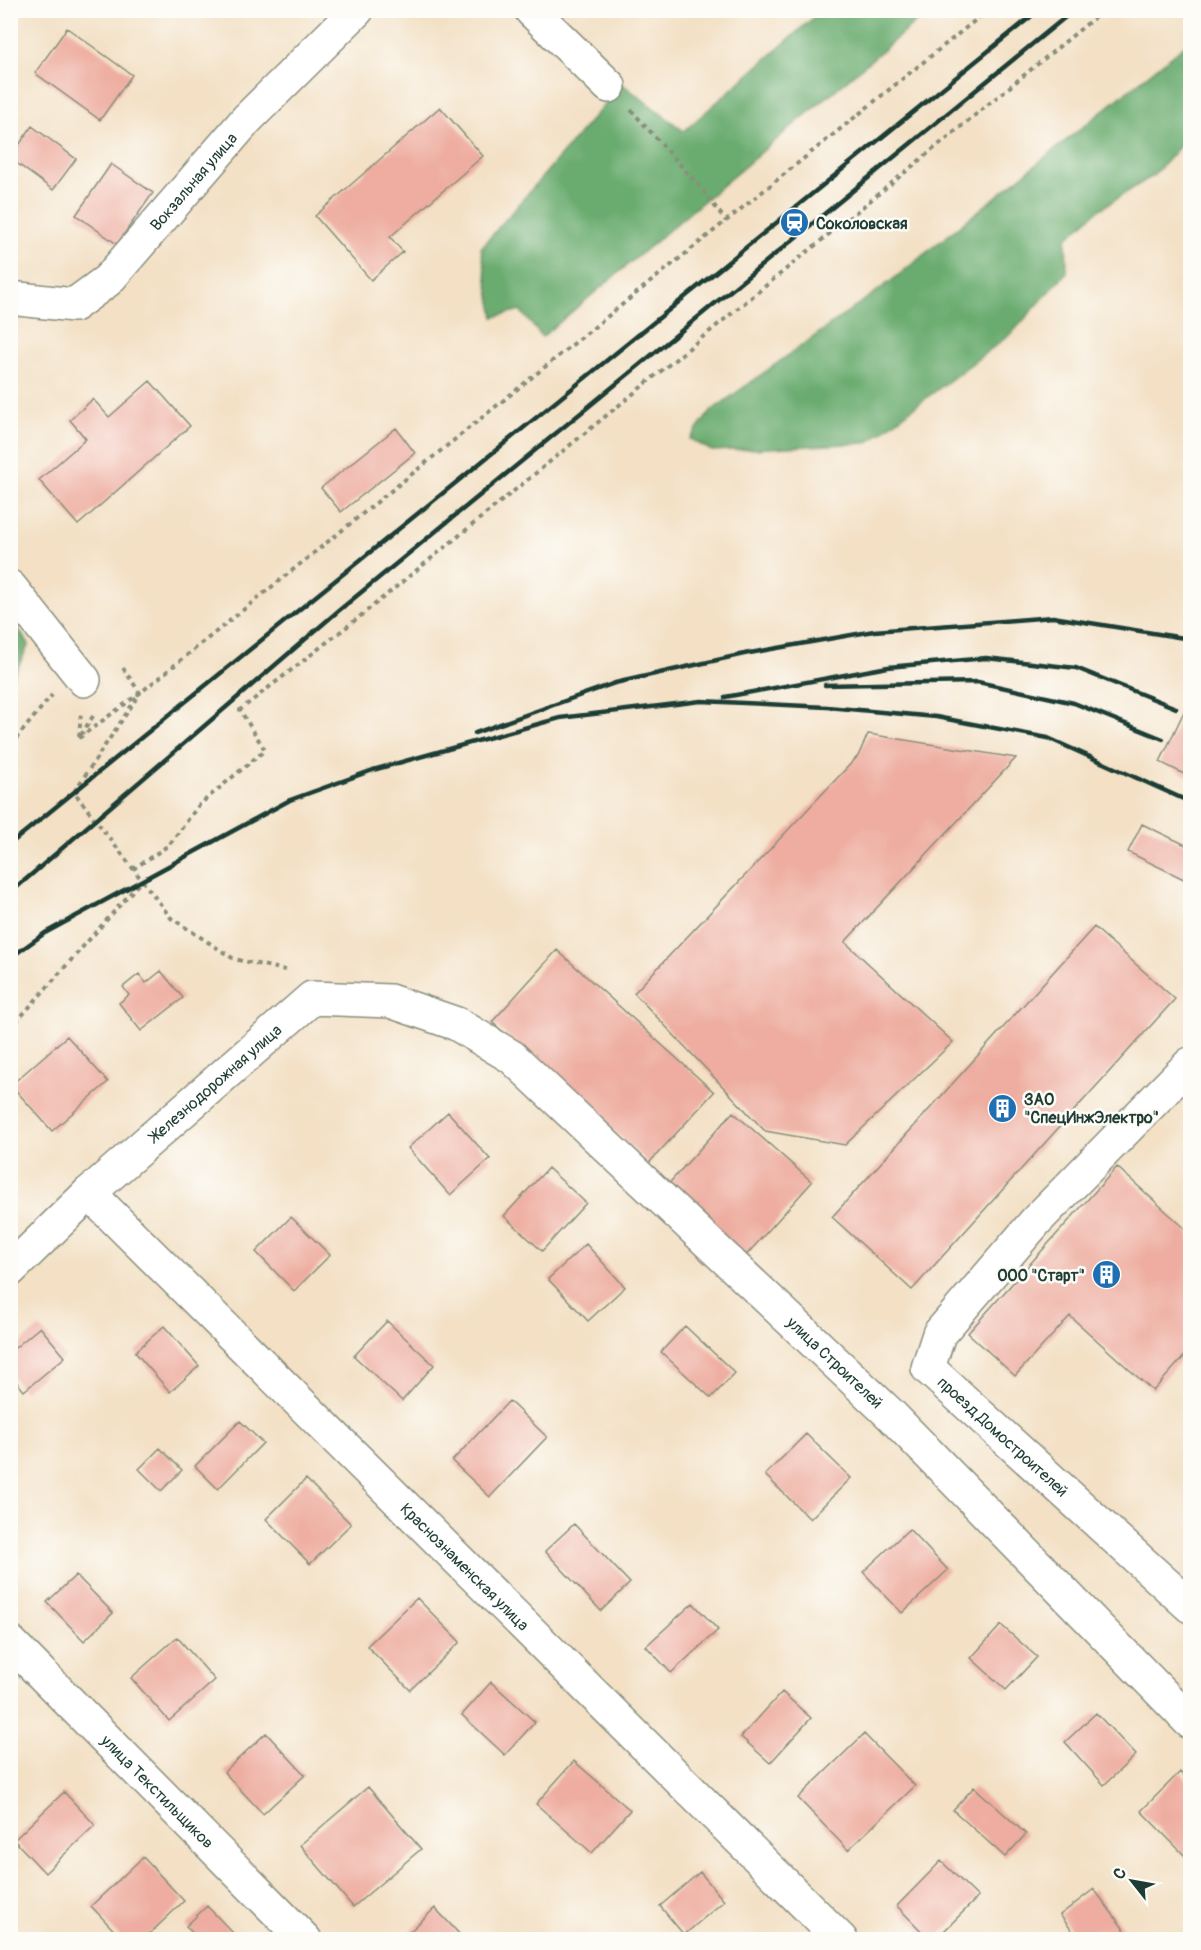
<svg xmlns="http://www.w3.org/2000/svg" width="1201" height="1950" font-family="Pangolin,sans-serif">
<rect width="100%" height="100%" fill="#fdfcf7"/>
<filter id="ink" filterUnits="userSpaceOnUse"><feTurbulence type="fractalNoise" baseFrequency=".0167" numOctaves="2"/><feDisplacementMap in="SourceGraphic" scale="12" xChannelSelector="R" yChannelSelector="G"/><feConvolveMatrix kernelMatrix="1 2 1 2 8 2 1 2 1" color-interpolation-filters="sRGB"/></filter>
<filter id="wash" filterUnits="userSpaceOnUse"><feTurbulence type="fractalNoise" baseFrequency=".008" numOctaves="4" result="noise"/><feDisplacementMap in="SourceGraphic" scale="24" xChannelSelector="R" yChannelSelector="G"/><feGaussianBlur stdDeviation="1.35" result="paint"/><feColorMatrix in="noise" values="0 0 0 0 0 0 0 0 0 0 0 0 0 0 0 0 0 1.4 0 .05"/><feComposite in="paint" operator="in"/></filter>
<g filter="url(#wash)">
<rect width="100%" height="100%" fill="#f3e0c5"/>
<path fill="#6aac70" stroke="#447452" stroke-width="1.5" d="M821,11H929L542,337L520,310L494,317L481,248L622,84L684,131Z
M1190,41V135L1154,175L1097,211L1066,239L1067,272L1012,333L867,443L712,451L690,439L711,411L891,281Z
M11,619L29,644L11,681L10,620Z"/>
<g id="blocks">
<path fill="#eeada0" d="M67,28L132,75L100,120L35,73Z
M440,107L483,156L390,237L403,252L371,280L315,216Z
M32,126L76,159L53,190L10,158Z
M111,164L153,193L117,244L76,215Z
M150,381L190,426L78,525L39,480L86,439L70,420L93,399L109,417Z
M396,428L415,453L341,512L321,488Z
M1190,699V777L1160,762Z
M868,734L1016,758L845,942L953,1042L845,1145L765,1131L634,993L858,756Z
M1142,824L1190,847V882L1128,852Z
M1094,927L1175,999L912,1290L832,1217Z
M557,950L714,1092L649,1163L492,1022Z
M161,971L183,998L141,1031L119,1003L129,995L123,987L139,974L146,983Z
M67,1036L108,1082L52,1131L11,1085Z
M448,1112L490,1159L450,1195L408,1148Z
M733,1112L812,1182L741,1261L663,1190Z
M1117,1167L1190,1233V1350L1153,1391L1070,1316L1015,1376L968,1333Z
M548,1168L586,1203L542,1251L504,1216Z
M291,1217L330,1255L294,1291L256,1252Z
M586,1244L625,1287L588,1321L548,1279Z
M387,1321L434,1365L402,1401L354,1356Z
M164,1326L199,1366L170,1392L135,1352Z
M685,1326L735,1373L711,1398L661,1352Z
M40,1327L65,1357L24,1391L10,1374V1352Z
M509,1401L547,1437L490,1497L452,1461Z
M240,1421L263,1443L218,1489L195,1466Z
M806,1434L851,1478L810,1519L765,1475Z
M160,1448L182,1470L161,1491L139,1469Z
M306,1479L351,1524L310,1564L266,1519Z
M574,1524L630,1583L601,1611L545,1551Z
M909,1529L948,1570L902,1613L863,1572Z
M76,1575L113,1613L84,1641L47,1602Z
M417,1598L460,1642L410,1690L367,1646Z
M693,1603L718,1630L671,1673L646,1646Z
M1001,1625L1037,1657L1006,1690L971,1658Z
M177,1637L215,1680L169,1721L131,1678Z
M491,1682L535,1722L505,1755L462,1715Z
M782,1692L811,1718L770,1763L741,1737Z
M1096,1713L1136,1755L1104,1785L1065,1742Z
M266,1733L305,1775L263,1814L224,1772Z
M864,1734L915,1786L848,1850L798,1798Z
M574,1761L630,1810L592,1853L536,1804Z
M1180,1772L1190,1783V1861L1141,1811Z
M368,1787L421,1849L353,1907L300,1845Z
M974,1787L1026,1834L1005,1857L953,1810Z
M64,1792L95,1825L45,1873L14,1840Z
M143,1857L184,1901L143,1940H123L91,1906Z
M941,1861L978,1897L935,1940H930L897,1906Z
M700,1872L724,1901L684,1935L660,1906Z
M1094,1889L1126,1932L1116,1940H1079L1060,1915Z
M207,1906L234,1934L229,1940H199L186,1926Z
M435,1908L465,1940H401Z"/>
</g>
</g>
<g filter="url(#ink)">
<use href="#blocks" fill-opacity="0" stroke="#898e7c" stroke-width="1.5"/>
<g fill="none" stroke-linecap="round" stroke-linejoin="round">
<defs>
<g id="minor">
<path d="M531,10L609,86"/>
<path id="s1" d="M10,298L74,305L108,280L247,119L357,10"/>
<path d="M10,587L84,680"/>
<path id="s2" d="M1190,1064L1036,1221L939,1334L928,1368L1190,1606"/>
<path id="s3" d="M89,1193L841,1940"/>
<path id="s4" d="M10,1270L89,1193L312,998L390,1001L457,1024L512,1057L889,1413L1190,1722"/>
<path id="s5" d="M10,1642L305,1940"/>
</g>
</defs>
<use href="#minor" stroke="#898e7c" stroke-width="36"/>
<path stroke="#898e7c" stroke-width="4" stroke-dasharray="4.5 4.5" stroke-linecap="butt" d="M631,110L702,189L726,221
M123,668L140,693L74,792L171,918L234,959L290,971
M81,735L95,713
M79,737L81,712
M79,738L140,693L988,10
M10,746L52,695
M133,869L169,845L199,805L265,750L240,710L358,618L1104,10
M10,1029L142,880"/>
<use href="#minor" stroke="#fff" stroke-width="33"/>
<path stroke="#1f3d34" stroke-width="4.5" d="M825,685L978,682L1074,703L1163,739
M725,697L888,667L986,658L1076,668L1176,708
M475,733L615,683L744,654L874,631L1053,617L1190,639
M10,844L1039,10
M10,893L337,612L1074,10
M10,958L45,933L290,800L373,770L560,718L701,701L827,707L936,717L1048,738L1190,802"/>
</g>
</g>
<defs>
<symbol id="station-disc" viewBox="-11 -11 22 22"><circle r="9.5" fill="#1f6fb2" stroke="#fdfcf7"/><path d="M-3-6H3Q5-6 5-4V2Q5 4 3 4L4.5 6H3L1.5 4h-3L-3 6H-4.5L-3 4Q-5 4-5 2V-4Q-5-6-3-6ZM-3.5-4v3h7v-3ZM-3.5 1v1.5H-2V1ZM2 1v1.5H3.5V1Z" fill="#fff"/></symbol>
<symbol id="building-disc" viewBox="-11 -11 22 22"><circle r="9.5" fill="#1f6fb2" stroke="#fdfcf7"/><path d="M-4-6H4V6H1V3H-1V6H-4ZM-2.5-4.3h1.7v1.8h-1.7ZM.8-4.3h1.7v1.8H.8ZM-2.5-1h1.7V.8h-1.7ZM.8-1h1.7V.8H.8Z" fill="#fff"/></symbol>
</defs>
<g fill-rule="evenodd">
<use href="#station-disc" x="778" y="206" width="33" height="33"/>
<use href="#building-disc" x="986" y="1092" width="33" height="33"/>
<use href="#building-disc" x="1090" y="1258" width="33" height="33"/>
</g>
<g text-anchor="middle" stroke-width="5" stroke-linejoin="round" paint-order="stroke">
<g font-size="16" fill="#1f3d34" stroke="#fdfcf7">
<text dy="6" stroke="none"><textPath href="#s1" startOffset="237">Вокзальная улица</textPath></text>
<text dy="6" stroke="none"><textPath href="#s4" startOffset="278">Железнодорожная улица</textPath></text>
<text dy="6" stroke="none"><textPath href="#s4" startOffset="1064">улица Строителей</textPath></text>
<text dy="6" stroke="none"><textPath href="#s2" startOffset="506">проезд Домостроителей</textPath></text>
<text dy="6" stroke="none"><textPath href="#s3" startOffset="530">Краснознаменская улица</textPath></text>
<text dy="6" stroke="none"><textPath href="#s5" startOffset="210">улица Текстильщиков</textPath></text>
</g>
<g font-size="16" font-weight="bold" fill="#1f3d34" stroke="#fdfcf7" text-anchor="start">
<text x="816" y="229">Соколовская</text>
<text x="1024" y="1105">ЗАО<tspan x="1024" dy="18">"СпецИнжЭлектро"</tspan></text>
<text x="1085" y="1281" text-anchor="end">ООО "Старт"</text>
</g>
</g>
<rect width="1201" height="1950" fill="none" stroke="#fdfcf7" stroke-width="36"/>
<g transform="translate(1132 1881) rotate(301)" stroke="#fdfcf7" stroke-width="4.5" paint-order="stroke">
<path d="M0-4.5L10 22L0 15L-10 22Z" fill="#1f3d34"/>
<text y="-9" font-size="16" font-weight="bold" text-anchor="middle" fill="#1f3d34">С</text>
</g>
</svg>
